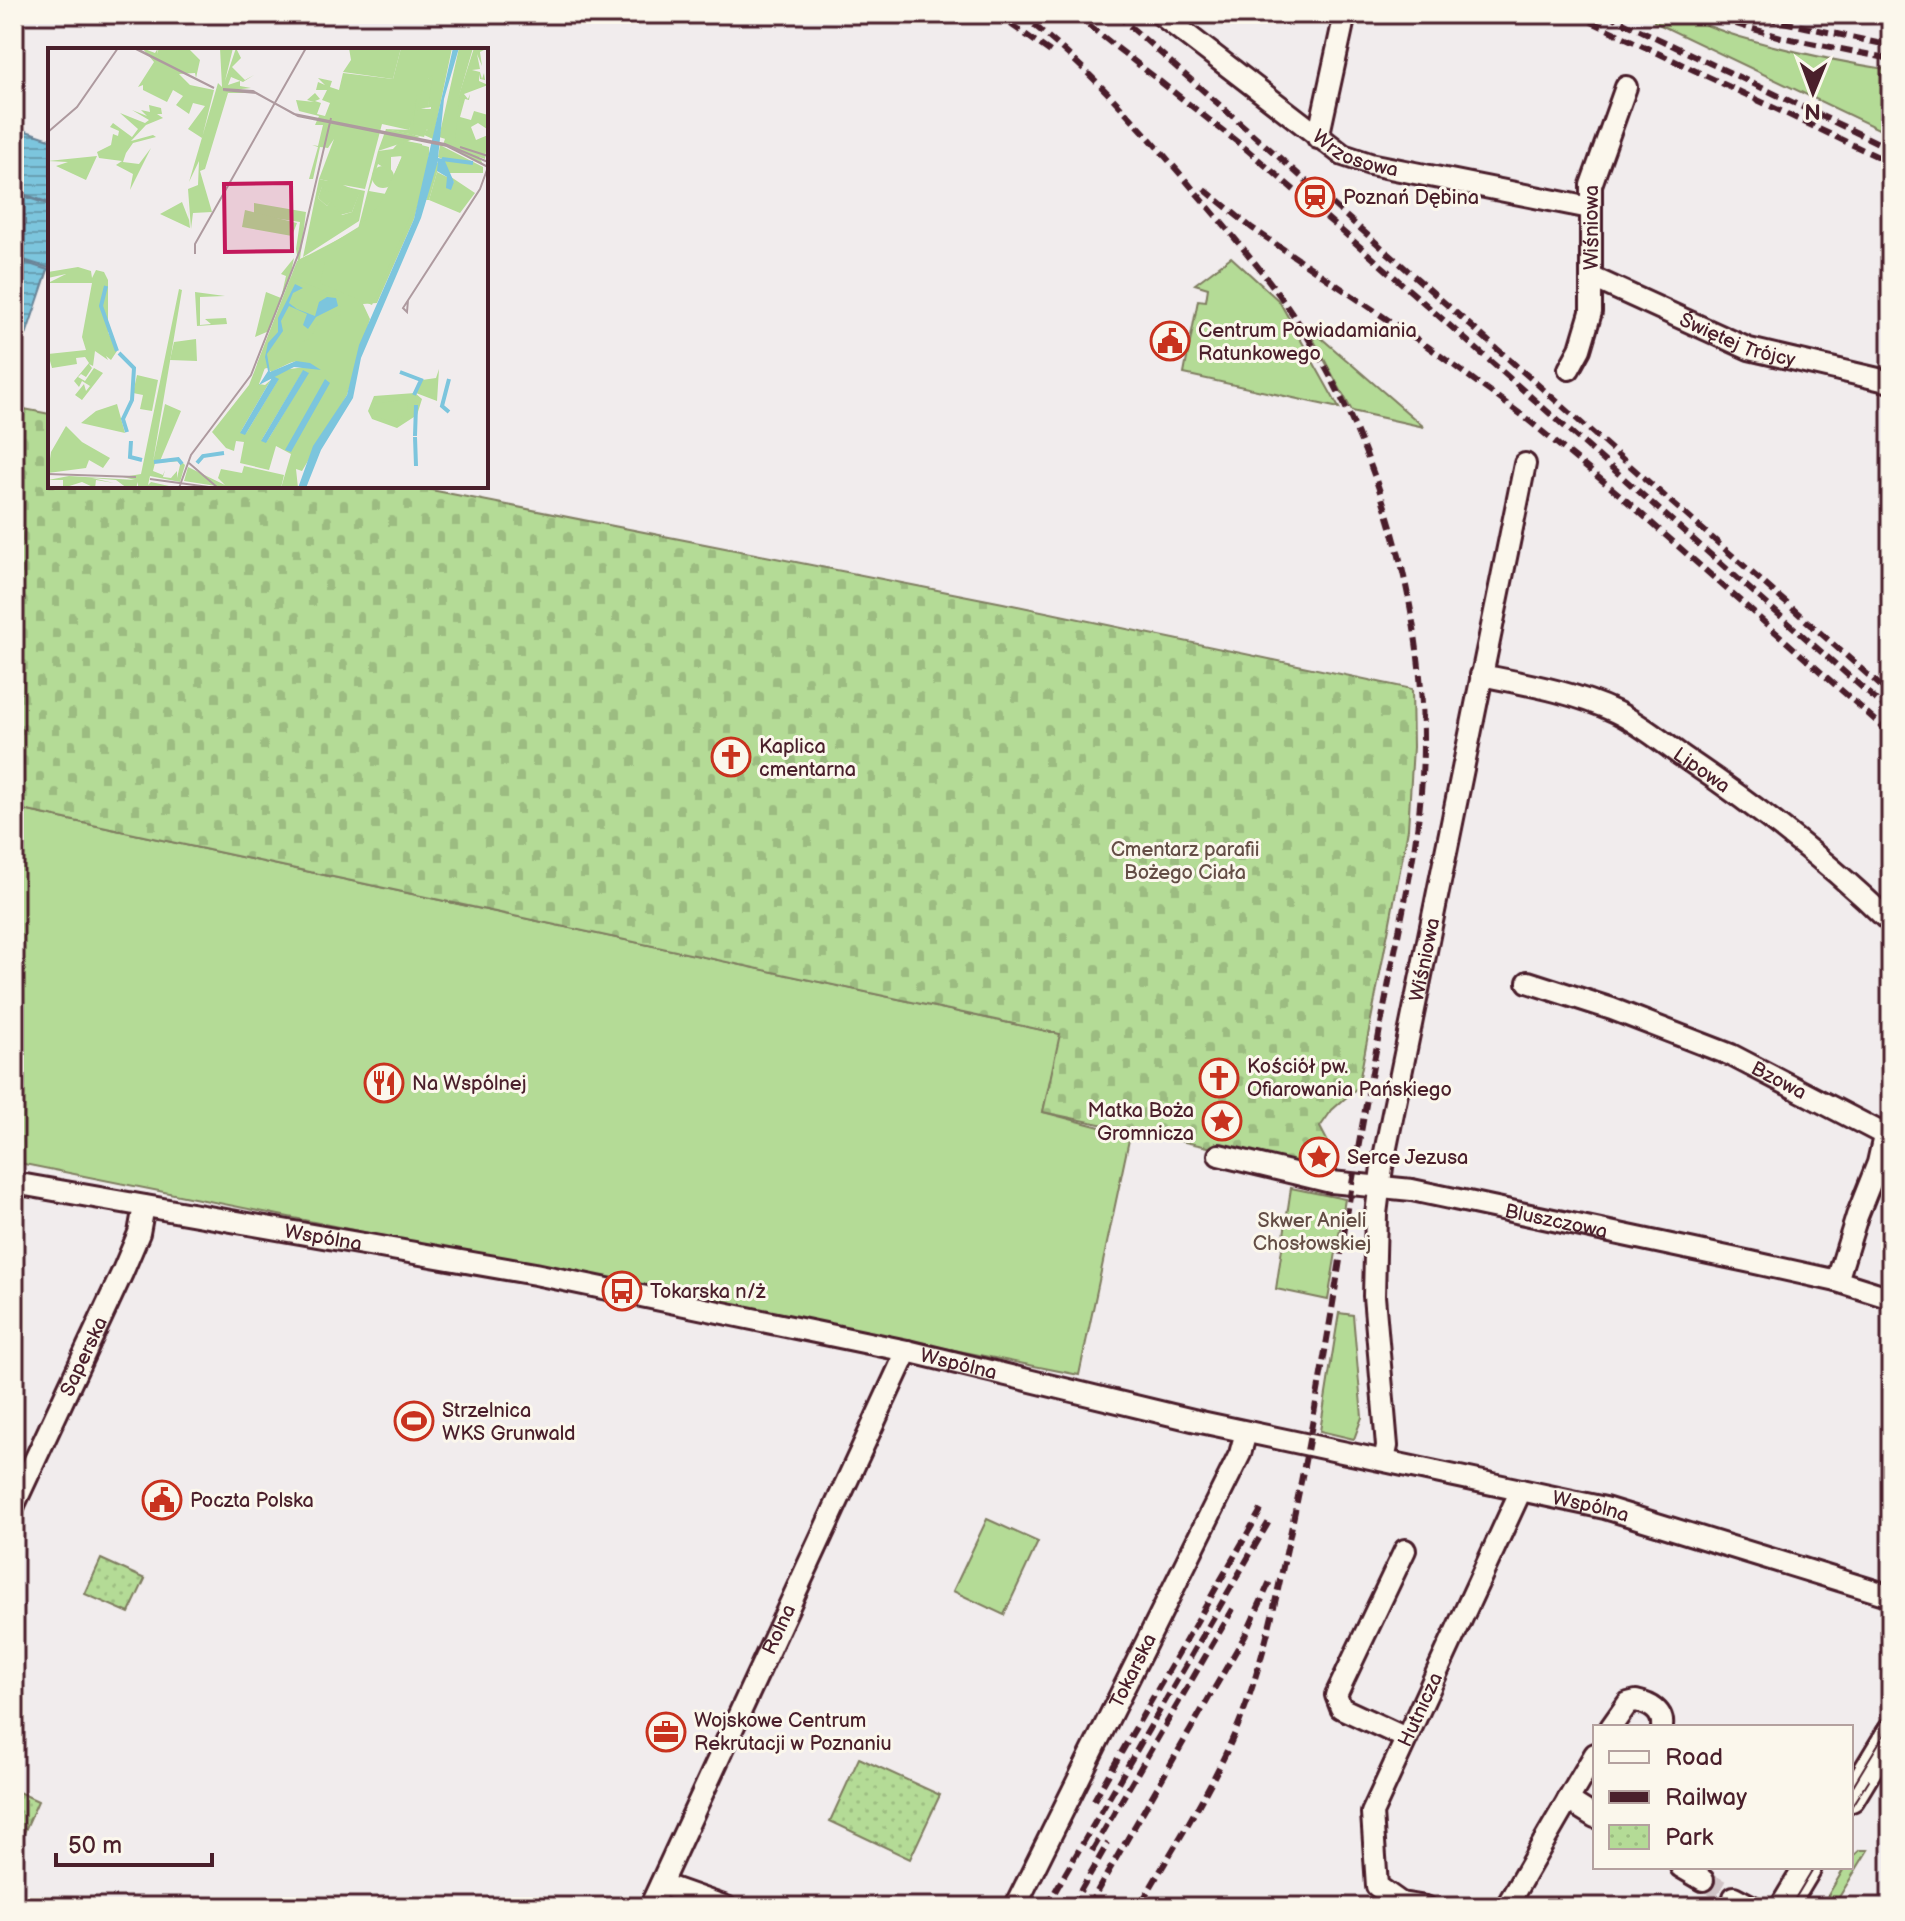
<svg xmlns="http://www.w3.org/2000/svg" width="1905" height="1921" font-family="'Balsamiq Sans',sans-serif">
<defs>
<pattern id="cemetery-stones" width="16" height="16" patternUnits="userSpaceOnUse" patternTransform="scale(2)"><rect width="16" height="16" fill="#b4db96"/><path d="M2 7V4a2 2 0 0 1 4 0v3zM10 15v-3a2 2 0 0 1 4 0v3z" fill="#9cbc81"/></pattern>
<pattern id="park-dots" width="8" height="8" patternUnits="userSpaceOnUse" patternTransform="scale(2)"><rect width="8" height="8" fill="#b4db96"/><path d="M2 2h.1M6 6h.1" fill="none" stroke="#9cbc81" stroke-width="1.8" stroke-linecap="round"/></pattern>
<pattern id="water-rules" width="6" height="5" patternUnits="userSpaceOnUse" patternTransform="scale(2)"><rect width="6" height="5" fill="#7cc5dd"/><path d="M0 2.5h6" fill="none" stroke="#689fb3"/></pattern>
</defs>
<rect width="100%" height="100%" fill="#f1eced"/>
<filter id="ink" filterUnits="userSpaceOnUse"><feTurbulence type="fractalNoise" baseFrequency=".0125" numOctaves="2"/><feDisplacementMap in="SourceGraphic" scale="16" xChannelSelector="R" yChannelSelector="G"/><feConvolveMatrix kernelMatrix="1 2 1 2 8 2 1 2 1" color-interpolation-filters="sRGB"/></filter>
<g filter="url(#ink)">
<path fill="#b4db96" stroke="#7f7d60" stroke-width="2" d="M1656,14C1685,14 1713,29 1740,37C1789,51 1840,62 1891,70V135L1654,22Z
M1231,257L1279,301L1339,408L1184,374L1198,300L1206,301L1208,288L1195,284Z
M1305,324L1424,427L1352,411Z
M14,808L1061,1034L1043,1112L1130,1135L1079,1375L14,1162Z
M1291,1188L1345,1199L1328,1300L1276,1289Z
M1339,1313L1353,1315L1362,1417L1354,1439L1320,1431Z
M987,1519L1038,1542L1004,1615L953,1591Z
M1860,1850H1868L1833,1907H1821L1845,1867H1851V1858Z"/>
<path fill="url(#cemetery-stones)" stroke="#7f7d60" stroke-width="2" d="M14,407L50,414V486H411L1003,603L1412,689L1413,747L1408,829L1358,1087L1332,1110L1320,1127L1330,1146L1328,1162L1312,1169L1043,1112L1060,1034L14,808Z"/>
<path fill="url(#park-dots)" stroke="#7f7d60" stroke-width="2" d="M101,1559L145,1579L129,1613L85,1594Z
M859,1758L940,1795L910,1859L830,1821Z
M14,1790L38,1801L16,1851L14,1850Z"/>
<path fill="url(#water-rules)" stroke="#688396" stroke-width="2" d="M14,127L50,139V203L14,191Z
M14,193L50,205L49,268L14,257Z
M14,259L48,270L26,335L14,331Z"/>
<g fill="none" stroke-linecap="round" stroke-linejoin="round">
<path stroke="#d0c3c6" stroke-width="20" stroke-dasharray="20 10" stroke-linecap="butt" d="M1703,1880L1734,1897"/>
<defs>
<g id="minor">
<path id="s1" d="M1160,14L1343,155L1370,164L1590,208"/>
<path d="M1318,138L1345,14"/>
<path id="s2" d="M1591,277L1749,349L1891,382"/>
<path id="s3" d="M1569,369L1580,349L1591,312V185L1626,87"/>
<path id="s4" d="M1481,675C1526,684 1574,692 1616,712C1639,723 1661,741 1682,756C1756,806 1827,860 1891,923"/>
<path id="s5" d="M1528,982L1612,1009L1731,1055L1891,1138"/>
<path id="s6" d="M1219,1155L1331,1182L1412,1190L1751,1262L1837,1281L1891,1298"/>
<path id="s7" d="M14,1183L535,1274L907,1351L1201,1422L1605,1508L1891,1596"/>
<path d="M1837,1281L1857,1216L1878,1163L1884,1136L1890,1127"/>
<path id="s8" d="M1384,1460L1387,1446L1374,1296L1376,1214L1382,1167L1525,464"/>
<path id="s9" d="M14,1505L122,1273L139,1233L144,1206"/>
<path d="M1405,1550L1336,1695L1341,1708L1406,1738"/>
<path d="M1611,1727L1628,1703L1636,1701C1650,1704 1664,1711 1662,1727"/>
<path d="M1568,1800L1595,1754"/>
<path d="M1681,1867L1703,1880"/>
<path d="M661,1884L726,1907"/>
<path d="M1734,1897L1753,1907"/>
<path id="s10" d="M650,1907L907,1351"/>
<path id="s11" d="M1015,1907L1240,1454L1246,1432"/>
<path id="s12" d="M1426,1907L1401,1903L1377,1886L1372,1813L1521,1490"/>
<path d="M1506,1907L1568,1800L1595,1817"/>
</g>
<path id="tertiary" d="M1851,1798L1891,1732
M1784,1907L1808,1867"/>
</defs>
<use href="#minor" stroke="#4a1f2b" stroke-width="26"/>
<use href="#tertiary" stroke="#4a1f2b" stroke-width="32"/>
<use href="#minor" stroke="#fbf7ec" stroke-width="20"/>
<use href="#tertiary" stroke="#fbf7ec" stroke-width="26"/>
<path stroke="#4a1f2b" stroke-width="2" d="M1851,1789L1891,1723
M1851,1807L1868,1780
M1790,1907L1814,1867"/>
<path stroke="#4a1f2b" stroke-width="6" stroke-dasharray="12 6" stroke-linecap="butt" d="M996,14L1052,53
M1020,14C1084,63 1136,122 1188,183C1224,226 1261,267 1292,313C1380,442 1431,621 1422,776C1419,839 1405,900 1393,961C1378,1039 1363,1118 1350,1196C1332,1313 1313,1429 1288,1544C1276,1598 1265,1653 1246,1705C1220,1777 1177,1841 1139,1907
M1074,14L1245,148L1342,231L1891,713
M1116,14L1891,695
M1575,14L1891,163
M1606,14L1891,149
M1701,14L1781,37L1891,59
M1747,14L1891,46
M1204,189L1252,228L1427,346L1522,415L1620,495L1891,734
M1094,1800L1261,1510
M1092,1851L1233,1609
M1046,1907L1271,1518
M1071,1907L1108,1843
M1088,1907L1247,1632L1271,1579"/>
</g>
</g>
<defs>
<symbol id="station-ring" viewBox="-11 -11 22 22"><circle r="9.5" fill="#fbf7ec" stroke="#c8321e" stroke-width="1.5"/><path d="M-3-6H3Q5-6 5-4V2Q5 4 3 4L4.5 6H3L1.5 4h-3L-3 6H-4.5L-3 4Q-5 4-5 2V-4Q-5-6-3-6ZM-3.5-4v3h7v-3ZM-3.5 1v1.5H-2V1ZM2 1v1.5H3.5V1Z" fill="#c8321e"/></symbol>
<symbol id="civic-ring" viewBox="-11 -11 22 22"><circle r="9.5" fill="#fbf7ec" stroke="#c8321e" stroke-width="1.5"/><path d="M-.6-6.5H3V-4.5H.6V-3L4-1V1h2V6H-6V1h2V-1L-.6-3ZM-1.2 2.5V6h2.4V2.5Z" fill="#c8321e"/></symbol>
<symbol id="church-ring" viewBox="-11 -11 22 22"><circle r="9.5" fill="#fbf7ec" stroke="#c8321e" stroke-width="1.5"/><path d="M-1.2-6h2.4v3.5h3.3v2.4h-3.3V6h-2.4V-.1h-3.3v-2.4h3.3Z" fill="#c8321e"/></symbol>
<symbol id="restaurant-ring" viewBox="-11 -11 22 22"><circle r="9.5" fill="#fbf7ec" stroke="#c8321e" stroke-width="1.5"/><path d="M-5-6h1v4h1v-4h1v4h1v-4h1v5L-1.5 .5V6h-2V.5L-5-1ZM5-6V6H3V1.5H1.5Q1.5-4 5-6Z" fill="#c8321e"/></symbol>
<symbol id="sight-ring" viewBox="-11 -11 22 22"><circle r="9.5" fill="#fbf7ec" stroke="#c8321e" stroke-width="1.5"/><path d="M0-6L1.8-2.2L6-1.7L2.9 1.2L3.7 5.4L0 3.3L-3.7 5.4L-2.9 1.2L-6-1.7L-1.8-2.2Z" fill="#c8321e"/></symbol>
<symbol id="bus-ring" viewBox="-11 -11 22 22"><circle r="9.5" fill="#fbf7ec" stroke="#c8321e" stroke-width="1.5"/><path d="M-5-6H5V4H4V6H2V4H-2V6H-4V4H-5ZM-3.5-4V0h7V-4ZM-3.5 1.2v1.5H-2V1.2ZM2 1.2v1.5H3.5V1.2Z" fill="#c8321e"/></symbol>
<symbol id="stadium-ring" viewBox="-11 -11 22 22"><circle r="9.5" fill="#fbf7ec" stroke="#c8321e" stroke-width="1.5"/><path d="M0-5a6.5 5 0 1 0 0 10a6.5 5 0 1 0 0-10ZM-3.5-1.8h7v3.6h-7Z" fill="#c8321e"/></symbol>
<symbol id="office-ring" viewBox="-11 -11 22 22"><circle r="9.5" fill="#fbf7ec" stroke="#c8321e" stroke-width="1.5"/><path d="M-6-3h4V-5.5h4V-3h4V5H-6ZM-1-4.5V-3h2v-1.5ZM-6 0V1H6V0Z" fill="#c8321e"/></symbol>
</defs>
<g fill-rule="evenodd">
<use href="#station-ring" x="1293" y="175" width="44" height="44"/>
<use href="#civic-ring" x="1148" y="319" width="44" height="44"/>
<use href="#church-ring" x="709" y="735" width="44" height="44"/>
<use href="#church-ring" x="1197" y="1056" width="44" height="44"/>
<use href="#restaurant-ring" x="362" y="1061" width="44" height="44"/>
<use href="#sight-ring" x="1200" y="1099" width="44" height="44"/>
<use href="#sight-ring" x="1297" y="1135" width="44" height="44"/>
<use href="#bus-ring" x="600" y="1269" width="44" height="44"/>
<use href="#stadium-ring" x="392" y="1399" width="44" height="44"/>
<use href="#civic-ring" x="140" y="1478" width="44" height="44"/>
<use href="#office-ring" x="644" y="1710" width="44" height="44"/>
</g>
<g text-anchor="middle" stroke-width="6" stroke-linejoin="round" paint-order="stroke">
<g font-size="20" fill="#4a1f2b" stroke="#fbf7ec">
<text dy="7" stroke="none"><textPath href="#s1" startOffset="242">Wrzosowa</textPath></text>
<text dy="7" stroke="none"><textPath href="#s3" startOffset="146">Wiśniowa</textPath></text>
<text dy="7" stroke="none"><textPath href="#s2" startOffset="160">Świętej Trójcy</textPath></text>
<text dy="7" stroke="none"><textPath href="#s4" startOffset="244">Lipowa</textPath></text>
<text dy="7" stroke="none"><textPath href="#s8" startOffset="506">Wiśniowa</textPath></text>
<text dy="7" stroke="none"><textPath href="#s5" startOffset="270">Bzowa</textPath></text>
<text dy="7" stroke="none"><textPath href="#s6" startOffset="344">Bluszczowa</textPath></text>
<text dy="7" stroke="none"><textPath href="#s7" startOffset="314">Wspólna</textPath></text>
<text dy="7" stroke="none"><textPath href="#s9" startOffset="164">Saperska</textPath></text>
<text dy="7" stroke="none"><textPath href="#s7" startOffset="962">Wspólna</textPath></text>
<text dy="7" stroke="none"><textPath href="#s7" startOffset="1610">Wspólna</textPath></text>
<text dy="7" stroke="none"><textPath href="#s10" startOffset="306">Rolna</textPath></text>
<text dy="7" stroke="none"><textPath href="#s11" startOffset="264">Tokarska</textPath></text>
<text dy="7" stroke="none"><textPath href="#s12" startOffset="242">Hutnicza</textPath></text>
</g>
<g font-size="20" fill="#4a1f2b" stroke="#fbf7ec" text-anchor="start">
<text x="1343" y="204">Poznań Dębina</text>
<text x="1198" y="337">Centrum Powiadamiania<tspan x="1198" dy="23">Ratunkowego</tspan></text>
<text x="759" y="753">Kaplica<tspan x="759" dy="23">cmentarna</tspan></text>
<text x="1247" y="1073">Kościół pw.<tspan x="1247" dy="23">Ofiarowania Pańskiego</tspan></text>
<text x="412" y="1090">Na Wspólnej</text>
<text x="1194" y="1117" text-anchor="end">Matka Boża<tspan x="1194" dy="23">Gromnicza</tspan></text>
<text x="1347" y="1164">Serce Jezusa</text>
<text x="650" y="1298">Tokarska n/ż</text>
<text x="442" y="1417">Strzelnica<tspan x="442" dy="23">WKS Grunwald</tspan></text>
<text x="190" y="1507">Poczta Polska</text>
<text x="694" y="1727">Wojskowe Centrum<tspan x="694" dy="23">Rekrutacji w Poznaniu</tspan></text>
</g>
<g font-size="20" fill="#644e46" stroke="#fbf7ec">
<text x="1185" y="856">Cmentarz parafii<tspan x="1185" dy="23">Bożego Ciała</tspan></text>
<text x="1312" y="1227">Skwer Anieli<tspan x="1312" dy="23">Chosłowskiej</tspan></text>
</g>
</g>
<g transform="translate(48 48)">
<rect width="440" height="440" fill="#f1eced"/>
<path d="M94,0L107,5L110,0L109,6L111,0H140L152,12L148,30L147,25L131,26L142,37L166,42L154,90L140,81L157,58L145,55L141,66L128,57L135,48L125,42L119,54L95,42V37L90,39L106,14ZM172,0H185L177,33L188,0L193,10L184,19L197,32L206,27L195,34L183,29L180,37L192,33V38L203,40L175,43H196L200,44L205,45H180L157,121L152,123L164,164L145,165L143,181L140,141L150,137L151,113L141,134L170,35L174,39ZM353,0H404L385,91L376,87L379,81L382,86L383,59L373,61L380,59L381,30L364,86L372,89L330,103L338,81L363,86L364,74L361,82L334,76L317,141L295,137L312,144L304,164L292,167L282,154L279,158L270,150L274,138L280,140V133L271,131L286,91L280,100L272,99L265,131H261L270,99L264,97L270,98L275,77H267L271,68L251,63L248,52L266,54L259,52L267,45L272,51L267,53L273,55L269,66L277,68L282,55L274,52L279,42H268L270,34L277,37L270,30L284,33L282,39L291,42L295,25L345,31ZM426,0H440L432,4L434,18L429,6L432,21L424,22L432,24L434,31L436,25L437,32L432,31L431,26V33L440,37L416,46L420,51L422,46L421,52L417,51L412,69L423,72L426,63L440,67L439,81L430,75L423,79L428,92L440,87L437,111L431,109L435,116L395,97ZM101,57L113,60L114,66H109L115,70L98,77L83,93L105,87L108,89L85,95L78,105L75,114L91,116L103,100L82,142L85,126L68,117L74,113L51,110L49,104L63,97L65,86L70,88L71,83L62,79L65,75L84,89L90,81L72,65L97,75L101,72L84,62L99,68L93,62L102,64ZM49,108L38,132L8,118L20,114L0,113ZM324 129a11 11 0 1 1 22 0a11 11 0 1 1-22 0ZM389,124L399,129L400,141L406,134L400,127L427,145L412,165L381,152ZM138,146L141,171L142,180L112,166L134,154L141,172ZM206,155L258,164L252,211L260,207L257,211L250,213L248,201L252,174L206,167ZM246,210L242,230L221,283L207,289L218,244L233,250L238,228L233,226ZM30,219L43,223L44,230L48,222L56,224L60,232V284L69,303L63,312L58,308L60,312L47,303L45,318L41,316L44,320L38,329L33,326L30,329L37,333L46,320L55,325L34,352L27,347L36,336L38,343L42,338L34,333L31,339L26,333L41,315L37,309L28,310L29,316L4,320L0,306L38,302L34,289L44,235H0L18,226L0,230V224ZM131,241L134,242L105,414L117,356L133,363L112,413L130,410L137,417L132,434L102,428L100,437L103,434L130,440H90V434L88,440H79L68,432L44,430L66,435L48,432L47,440L34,434L15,440V432H0L21,428L87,432L75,429L93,426ZM133,413L129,430V423L123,430L115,429L117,422L115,427L105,423L107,415ZM147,244L177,248L152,249V277L163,276L157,271L178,270L179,276L149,278ZM367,345L374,351L369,367L349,380L324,371L320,363L326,348ZM69,356L77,385L33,375L48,363ZM18,378L34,394L62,410L55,420L41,412L38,420L0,425L3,404ZM196,418L236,427L233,440H181L136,433L140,419L177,437L170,430L173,421L194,425Z" fill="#b4db96" fill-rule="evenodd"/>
<path d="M385,27L380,59L373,61H386L382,89L379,81L376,89L337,81L361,82L369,46L364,84L376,34ZM353,92L374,96L375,110L382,111L366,171L329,255L315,256L322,271L299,347L254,423L248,421L250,440H233L243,406L228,398L221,422L192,415L196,394L188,393L186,403L178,400L164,384L201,337L249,213L310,181L330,103L345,101ZM354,108L338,146L321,143L330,116L343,124V109ZM246,313L265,318L234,322L217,337L211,336L218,317L223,324ZM255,323L260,325L218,395L237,359L213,393ZM225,328L230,332L197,387L212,358L192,385ZM392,97L435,119V125H401L392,114L381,152H378L387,117L394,111L390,109ZM271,131L280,133L284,147L274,139L270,150L279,158L282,153L294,167L304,164L311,145L299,139L317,143L311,173L255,209Z" fill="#b4db96" fill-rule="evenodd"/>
<path d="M197,162L249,175L244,188L194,179ZM391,321L389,353L368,345L374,332L388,330ZM89,327L110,332L104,363L92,361L95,347L85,345Z" fill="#b4db96"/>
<path d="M301,0H353L345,31L295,24L303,12ZM411,0H425L412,45L407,94L391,89ZM358,93L381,99V107L371,148L324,257L272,235L277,214L268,205L312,178L332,156L354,109L345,103ZM243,229L291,249L293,267L271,272L263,290L252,295L249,313L215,321L209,316ZM148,291L149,313L122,312L126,294ZM360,351L359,366L344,374L328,368L324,356Z" fill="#b4db96"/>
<path d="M405,0H411L396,51L390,110L396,111L406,134L403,142L398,140L399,129L389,123L390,113L373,170L313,310L305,350L273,402L258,440H250L265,398L299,347L311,297L366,171ZM247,236L255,240L245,245L241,255L249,261L267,268L271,254L279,249L288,250L290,258L268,269L260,281L255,277L259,266L241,258L233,273L235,283L219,306L222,324L248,313L262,315L273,322L246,319L211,337L220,323L217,309L220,295L230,284V270ZM255,322L261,325L218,395L213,393ZM225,328L231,331L197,387L192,385ZM277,331L282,335L243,404L237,402Z" fill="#7cc5dd"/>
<path fill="none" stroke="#7cc5dd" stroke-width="4" d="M394,111L425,115M58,238L53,258L69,303M71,305L86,320L84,352L75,371L79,384M352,324L373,332L366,347M401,331L394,358L401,364M367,388L368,357M367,389L368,418M83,393L82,409L94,412M106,414L130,411L134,416M149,415L155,408L176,405"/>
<path fill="none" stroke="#ae9a9f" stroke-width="2" d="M86,0L166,40M87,0L166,40M175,41L205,43L246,66L397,96L440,114M175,42L208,45L250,68L399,98L440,119M0,84L29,59L70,0M412,99L440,108M147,206V196L258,0M360,252L359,264L355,260L432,141L440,119M141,415L170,440M0,426L88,429M102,431L168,440M131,440L143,407L203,327L252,202L283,70"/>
<path fill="#c2185b" fill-opacity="0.15" stroke="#c2185b" stroke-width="4" d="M243,135L244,203L177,204L176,136Z"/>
<rect width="440" height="440" fill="none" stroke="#4a1f2b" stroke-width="4"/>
</g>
<rect width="1905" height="1921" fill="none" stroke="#fbf7ec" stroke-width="48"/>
<rect x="24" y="24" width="1857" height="1873" fill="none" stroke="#4a1f2b" stroke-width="3" filter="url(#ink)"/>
<rect x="1593" y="1725" width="260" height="144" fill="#fbf7ec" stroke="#b4a19f" stroke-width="2"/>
<rect x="1609" y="1751" width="40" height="12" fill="#fbf7ec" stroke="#b4a19f" stroke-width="2"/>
<text x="1665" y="1765" font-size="24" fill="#4a1f2b">Road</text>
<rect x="1609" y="1791" width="40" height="12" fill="#4a1f2b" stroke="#b4a19f" stroke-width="2"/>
<text x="1665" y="1805" font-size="24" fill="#4a1f2b">Railway</text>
<rect x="1609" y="1825" width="40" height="24" fill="url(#park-dots)" stroke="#b4a19f" stroke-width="2"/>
<text x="1665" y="1845" font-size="24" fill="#4a1f2b">Park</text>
<g transform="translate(1813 92) rotate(181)" stroke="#fbf7ec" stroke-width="6" paint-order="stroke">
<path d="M0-6L14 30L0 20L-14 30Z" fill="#4a1f2b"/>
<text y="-12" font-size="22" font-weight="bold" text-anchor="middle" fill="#4a1f2b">N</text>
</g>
<path d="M56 1853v12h156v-12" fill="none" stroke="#4a1f2b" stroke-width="4"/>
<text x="68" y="1853" font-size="24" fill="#4a1f2b" stroke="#fbf7ec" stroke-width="6" paint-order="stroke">50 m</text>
</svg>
